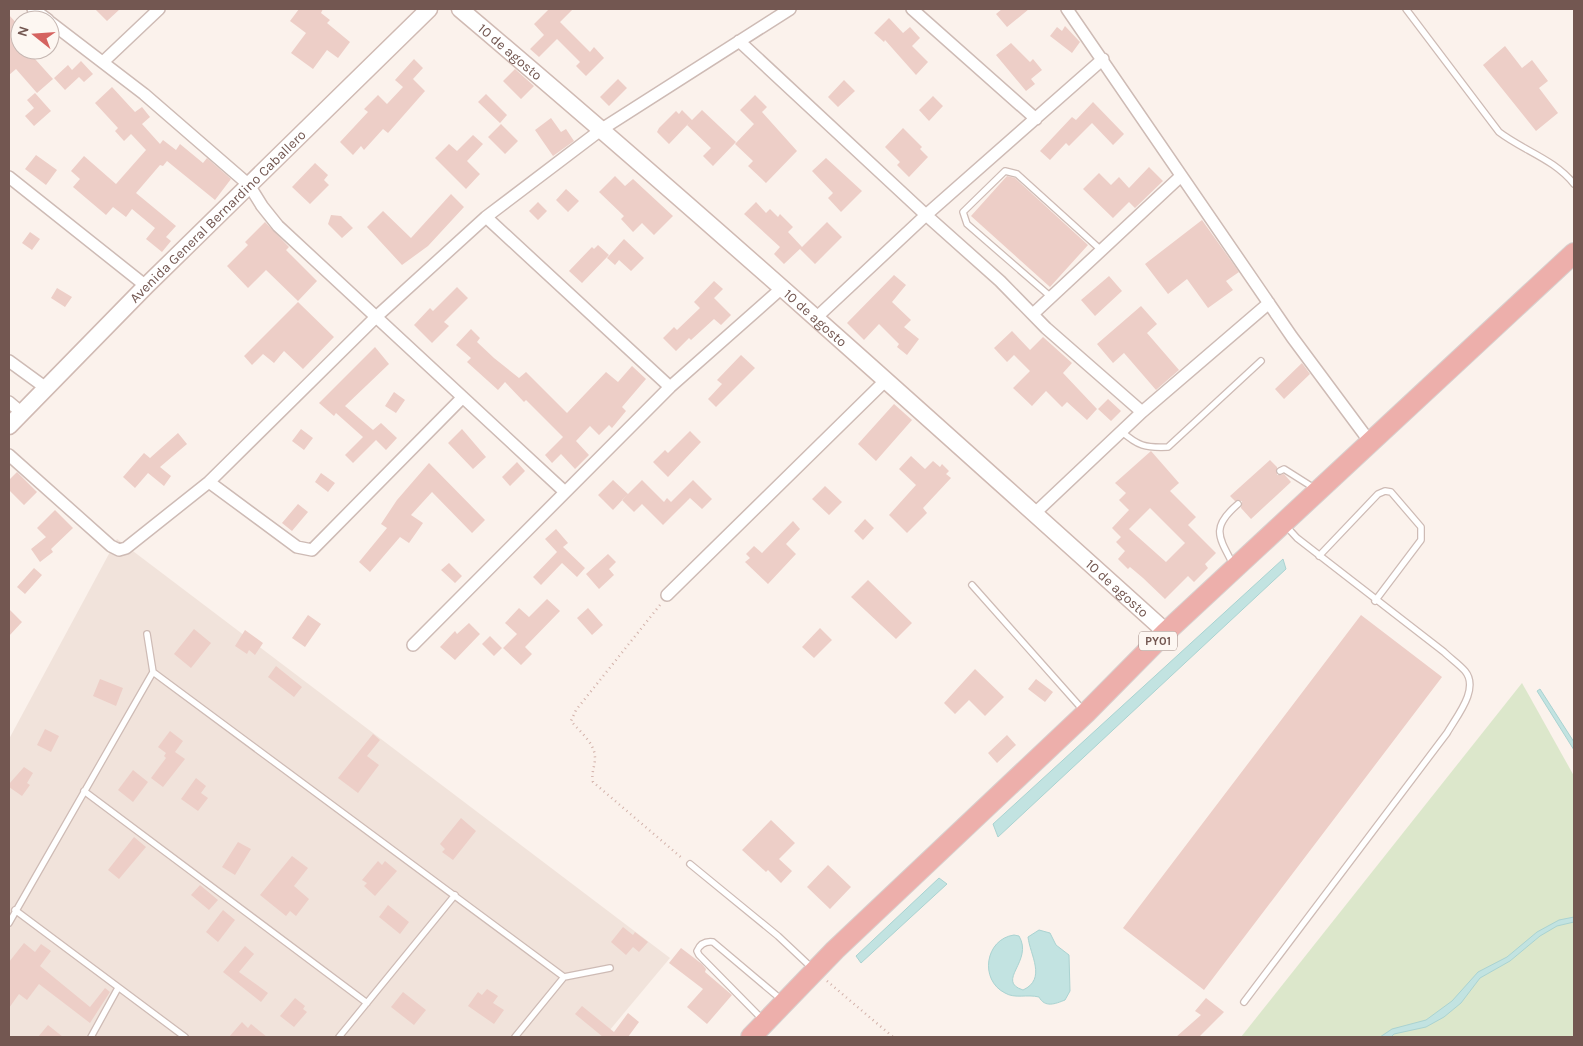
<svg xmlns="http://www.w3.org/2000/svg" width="1583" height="1046" font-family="Karla,sans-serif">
<rect width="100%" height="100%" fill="#fbf2ec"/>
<path fill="#f1e3db" d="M117,539L670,958L604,1037H9V739Z"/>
<path fill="#dce7cb" d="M1522,683L1574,776V1037H1241Z"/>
<path fill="#c2e3e1" stroke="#aad3d1" d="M1283,559L1286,569L998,837L993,824Z
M1540,689L1574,742V750L1537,691Z
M939,878L947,884L861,963L856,956Z
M1574,917V922L1557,926L1540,936L1510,961L1480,978L1461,1003L1444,1017L1426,1027L1394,1034L1391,1037H1380L1392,1029L1426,1020L1452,1001L1478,972L1507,957L1537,932L1559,920Z
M1039,930L1050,933L1056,945L1069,955L1070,991L1065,1000C1055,1004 1045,1008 1039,997C1027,994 1015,999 1005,993C979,980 985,939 1014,935L1019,936C1034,961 995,981 1023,990C1047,979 1030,955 1028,937Z"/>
<path fill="#edcec7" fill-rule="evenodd" d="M95,9H120L107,21Z
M299,9H323L321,13L330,20L327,23L350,42L338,58L327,50L313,69L291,53L306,33L290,21Z
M549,9H573L560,22L590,52L594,47L604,58L586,76L576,66L580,62L557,39L539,57L530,49L544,35L534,24Z
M1002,9H1029L1007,27L996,14Z
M9,15L20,27V50H45L35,59L53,79L37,93L16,69L9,75Z
M889,18L903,33L910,27L920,38L912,46L928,62L916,75L885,40L884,42L874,33Z
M1065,26L1080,42L1072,53L1050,36L1057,27L1062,31Z
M1011,43L1030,62L1033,59L1042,70L1031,79L1035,84L1026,91L996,55Z
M1505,46L1522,68L1532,60L1548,81L1539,88L1558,113L1536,131L1483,65Z
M414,59L423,68L413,79L425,91L388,133L383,129L364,150L361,146L353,155L340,142L368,112L364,109L378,95L387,104L403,87L395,80Z
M81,61L93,74L84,82L79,77L65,90L54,78L68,65L72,70Z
M515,69L534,86L521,99L503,81Z
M618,79L627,88L609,106L600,97Z
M844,80L855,91L838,107L828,97Z
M112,87L135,112L142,107L150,117L142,124L160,144L163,140L176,150L180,144L203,163L207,158L231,179L215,200L167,161L163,166L160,165L136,193L176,226L166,237L171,241L162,252L146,239L155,228L132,209L126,217L113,207L106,215L73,187L80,179L71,171L84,156L116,184L146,150L131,134L124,141L115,131L118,128L95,103Z
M35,93L51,111L34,126L25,116L34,108L27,100Z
M486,94L507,115L500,123L478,102Z
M755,95L767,107L762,112L797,151L766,183L748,166L753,161L735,144L754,124L740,110Z
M933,96L943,106L929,121L919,110Z
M1093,102L1124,134L1113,145L1092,123L1069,146L1066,143L1050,160L1040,151L1072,117L1076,120Z
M682,110L692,120L669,144L657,132L659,128L676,111L679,114Z
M702,110L736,142L713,166L703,156L711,148L687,125Z
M551,118L561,132L566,129L574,141L553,156L535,130Z
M501,124L518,141L505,154L488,137Z
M903,128L922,147L920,149L928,157L909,177L897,165L900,162L885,147Z
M473,135L483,144L467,161L480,174L466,189L435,158L449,144L457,151Z
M36,155L57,170L46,185L25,169Z
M826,158L862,191L841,212L828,198L833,193L812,171Z
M315,163L328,175L324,180L329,185L310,204L292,187Z
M1149,167L1163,181L1135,208L1129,202L1113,218L1083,189L1099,173L1111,185L1119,177L1129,188Z
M615,176L625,186L633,179L673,216L654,235L642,223L633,232L621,219L624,216L599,192Z
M1007,176L1015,178L1088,245L1050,287L971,216Z
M566,189L579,201L568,212L556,200Z
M451,194L464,207L428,246L402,265L367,227L383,211L411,238Z
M538,202L547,211L538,220L529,211Z
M756,202L766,213L770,209L778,217L780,214L793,227L788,232L802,247L784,264L774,254L780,247L744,214Z
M331,215L341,216L353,228L342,238L328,224Z
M1202,220L1239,272L1226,281L1233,290L1208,308L1187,279L1168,294L1145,264Z
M265,222L289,247L286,250L317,281L298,301L266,270L248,288L227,266L248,245L245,242Z
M827,222L842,237L815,264L800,249Z
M30,232L40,239L32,250L22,243Z
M624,239L644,258L631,271L619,260L615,265L607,258Z
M598,245L609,255L582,283L569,271L592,247L594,249Z
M894,275L906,285L892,302L911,320L904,327L919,339L907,355L897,347L899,344L879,324L864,340L847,323Z
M1109,276L1122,291L1095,316L1081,300Z
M714,281L723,289L714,298L731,315L721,325L714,319L691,340L689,338L676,351L663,338L674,327L677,330L700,308L694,302Z
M457,287L468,298L444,322L449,326L432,343L414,325L430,308L433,311Z
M57,288L72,297L65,307L51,298Z
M298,302L334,337L303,369L284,351L274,363L263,354L252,365L244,356Z
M1141,306L1157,324L1147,333L1179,370L1156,390L1124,353L1113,363L1097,344Z
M471,329L480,338L477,342L494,358L519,378L526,372L567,413L606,372L618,382L632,366L646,379L622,407L626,411L612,428L609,425L599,435L590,426L576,441L589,455L575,469L561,454L552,463L545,455L563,437L526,400L524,402L505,382L498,390L467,362L471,358L456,345Z
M1012,331L1030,350L1043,337L1072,363L1063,373L1097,409L1087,420L1067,402L1062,407L1046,391L1032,406L1013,388L1030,371L1014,355L1007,362L994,348Z
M375,347L389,364L345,406L373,430L381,423L397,438L386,450L376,440L353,463L345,455L363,437L336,413L334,416L319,403Z
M741,355L755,368L716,407L708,399L722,384L717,380Z
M1302,363L1310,374L1284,399L1275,389Z
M394,392L405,400L396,413L385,406Z
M1108,399L1121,411L1111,421L1098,409Z
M894,404L912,420L876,461L858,444Z
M301,429L313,438L304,450L292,441Z
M462,429L486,457L473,469L448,443Z
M690,431L701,442L668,477L653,462L665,450L668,453Z
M178,433L187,444L160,467L171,476L164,486L148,473L135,488L123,477L144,453L150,458Z
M1151,451L1179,483L1170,491L1196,517L1188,525L1216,553L1205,564L1208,568L1194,582L1188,576L1165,599L1143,578L1130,567L1128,569L1118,559L1125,551L1116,542L1121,537L1112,528L1129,510L1119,500L1126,493L1115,483ZM1150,508L1185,543L1166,562L1129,529Z
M911,456L925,469L933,461L940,467L942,464L949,471L946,474L951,478L923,508L927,513L907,533L889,515L916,485L899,469Z
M1270,460L1277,467V475L1284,474L1291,482L1251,519L1241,508L1242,501H1235L1230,496Z
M517,462L525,471L510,486L502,477Z
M429,463L485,520L472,533L432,492L411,515L423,523L409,543L400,537L370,572L359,562L387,528L381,524L397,500Z
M17,472L37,492L24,505L9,490V480Z
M321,473L335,483L328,492L315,482Z
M613,480L628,494L613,510L598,495Z
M642,480L664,502L667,498L671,502L693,480L712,499L702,509L690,498L663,525L642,504L634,512L622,500Z
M825,486L842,502L829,515L812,499Z
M298,504L308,512L292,531L282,523Z
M55,510L73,528L51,549L53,552L40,562L31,549L46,537L37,528Z
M865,519L874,528L863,540L854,531Z
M793,521L800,529L786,544L796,554L768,584L745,562L750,558L746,554L754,546L762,553Z
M556,529L568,543L563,547L585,568L577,577L562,563L541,585L533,577L557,552L545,539Z
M608,554L616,562L609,569L614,575L599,589L586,574Z
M449,563L462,576L455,583L441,570Z
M34,568L42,575L25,594L17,587Z
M868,580L912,623L896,639L851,597Z
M547,599L560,611L525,647L532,654L521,665L503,648L517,634L505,623L519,608L529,617Z
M588,608L603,625L592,635L577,618Z
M9,609L22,622L9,636Z
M308,615L321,624L305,647L292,638Z
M1361,615L1442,677L1204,990L1123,928Z
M469,623L480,634L455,660L440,647L455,631L457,634Z
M820,628L832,640L814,658L802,647Z
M194,629L211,643L191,668L174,654Z
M245,630L263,643L255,655L249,650L247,654L235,646Z
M490,636L502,648L494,656L482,644Z
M276,666L302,687L294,697L268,677Z
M975,669L1004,697L985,716L969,700L955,714L944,703Z
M100,679L123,688L116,706L93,696Z
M1036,679L1053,692L1045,702L1028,689Z
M45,729L59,736L51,752L37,745Z
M170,731L183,741L175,752L185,759L163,787L151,778L166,758L164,756L166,753L158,747Z
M373,734L380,740L367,756L379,765L358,793L338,778Z
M1007,735L1016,745L997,763L988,753Z
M24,767L33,773L27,783L30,785L22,796L9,787V784Z
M133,770L148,782L133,802L118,790Z
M196,778L206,786L201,793L208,798L198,811L181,799Z
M461,818L476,831L453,860L442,852L445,849L440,844Z
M771,820L795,843L779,859L792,871L781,883L768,870L766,872L742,850Z
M134,837L146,847L119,879L108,870Z
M238,842L251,849L235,875L222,867Z
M292,856L308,868L294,886L309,899L296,916L290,911L286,916L260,895Z
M378,861L382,865L385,861L397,871L375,896L364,886L367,883L362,880Z
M828,865L851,887L830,909L807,887Z
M200,885L218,900L209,910L191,895Z
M388,905L409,922L400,934L379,917Z
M223,910L235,920L218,942L206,932Z
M623,927L633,935L635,932L648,942L639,952L633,947L626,955L611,942Z
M24,943L35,952L41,944L51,951L40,966L90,1007L105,988L110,992L90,1023L39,984L27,1000L19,994L9,1008V962Z
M245,946L254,954L239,972L268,993L261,1002L223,972Z
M681,948L702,964L706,969L705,972L732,995L707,1024L687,1007L703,989L669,963Z
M487,989L498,996L493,1003L504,1010L494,1024L468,1006L478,992L482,995Z
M403,992L426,1010L414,1025L391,1007Z
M295,998L305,1006L303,1009L307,1012L294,1027L280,1016Z
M1206,998L1224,1012L1199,1037H1176L1201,1015L1195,1011Z
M582,1006L614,1032L628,1013L639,1022L628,1037H603L575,1014Z
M242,1022L248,1028L251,1024L267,1037H229Z
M48,1025L63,1037H38Z"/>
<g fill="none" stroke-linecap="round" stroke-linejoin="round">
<defs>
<path id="lane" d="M1406,9L1499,132C1524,151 1554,159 1574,184
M1051,297L967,224L963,212L1005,171L1017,174L1101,250
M1121,431C1138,446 1145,448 1168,447L1261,361
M1280,471L1284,469L1314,488
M1319,556L1378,494L1385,491L1391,492L1421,527V540L1375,601
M1233,564C1218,536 1211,527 1238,504
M972,585L1083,710
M147,634L153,672
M84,791L367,1003
M690,864L778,936L812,968
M15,910L185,1037
M9,923L153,672L564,977
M1244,1002L1447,733C1456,717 1480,689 1465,671C1459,664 1450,658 1444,652L1297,538L1286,526
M762,1019L699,955L697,951C700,944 705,941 713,942L783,1001
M91,1037L118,988
M339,1037L455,895
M515,1037L564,977L610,968"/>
<path id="street" d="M33,9L48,20
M912,9L1036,119
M1067,9L1292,337L1370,442
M50,22L144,94L249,185L262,206L278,226L565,492
M739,41L926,215L1000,281L1046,328L1142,412
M103,62L159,9
M9,177L146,286
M486,217L670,387
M1033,314L1181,176
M817,317L926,215L1103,59
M9,361L46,388
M9,402L22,413
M9,455L111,546L119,550L126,548L209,482L376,317L486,217L602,129L790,9
M209,482L297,547L312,550L462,398
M1035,513L1142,412L1269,303
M667,595L886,380
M413,645L670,387L783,287"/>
<g id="secondary">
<path id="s1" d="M460,9C700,212 933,422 1166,632"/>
<path id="s2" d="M9,426L146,286L429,9"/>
</g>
<path id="highway" d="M751,1037L835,950L1086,713L1166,632L1574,253"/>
</defs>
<use href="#lane" stroke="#cebbb5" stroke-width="8"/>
<use href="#street" stroke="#cebbb5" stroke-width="14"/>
<use href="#secondary" stroke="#d0bab3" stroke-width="19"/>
<use href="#highway" stroke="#d8d0ce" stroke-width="22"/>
<path stroke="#d2b1a9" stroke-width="2.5" stroke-dasharray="1 4" stroke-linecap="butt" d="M660,605L576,710L571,721C580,732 595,743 595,758C595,766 591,773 593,782L683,859
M827,981L893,1037"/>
<use href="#lane" stroke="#fff" stroke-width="5.5"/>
<use href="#street" stroke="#fff" stroke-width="11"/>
<use href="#secondary" stroke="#fff" stroke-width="16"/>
<use href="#highway" stroke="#edafab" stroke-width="20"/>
</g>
<g text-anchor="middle" stroke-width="4.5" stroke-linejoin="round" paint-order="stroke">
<rect fill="#fdf7f2" stroke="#9c8781" stroke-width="1" x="1139" y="631.5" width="38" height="19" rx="4"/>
<g font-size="12" font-weight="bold" fill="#735751">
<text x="1158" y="645">PY01</text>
</g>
<g font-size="14" fill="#735751" stroke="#fdf7f2">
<text dy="5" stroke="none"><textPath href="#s1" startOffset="66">10 de agosto</textPath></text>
<text dy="5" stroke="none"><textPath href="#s2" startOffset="296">Avenida General Bernardino Caballero</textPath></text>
<text dy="5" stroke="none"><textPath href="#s1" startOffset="471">10 de agosto</textPath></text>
<text dy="5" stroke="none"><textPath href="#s1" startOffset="876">10 de agosto</textPath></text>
</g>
</g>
<rect width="1583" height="1046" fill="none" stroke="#735751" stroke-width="20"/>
<g transform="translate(35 35) rotate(287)"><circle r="24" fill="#fdf7f2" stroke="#c6b7b2"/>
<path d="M0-4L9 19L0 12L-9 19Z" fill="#d56360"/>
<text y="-8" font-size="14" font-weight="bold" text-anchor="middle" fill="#735751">N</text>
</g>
</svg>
